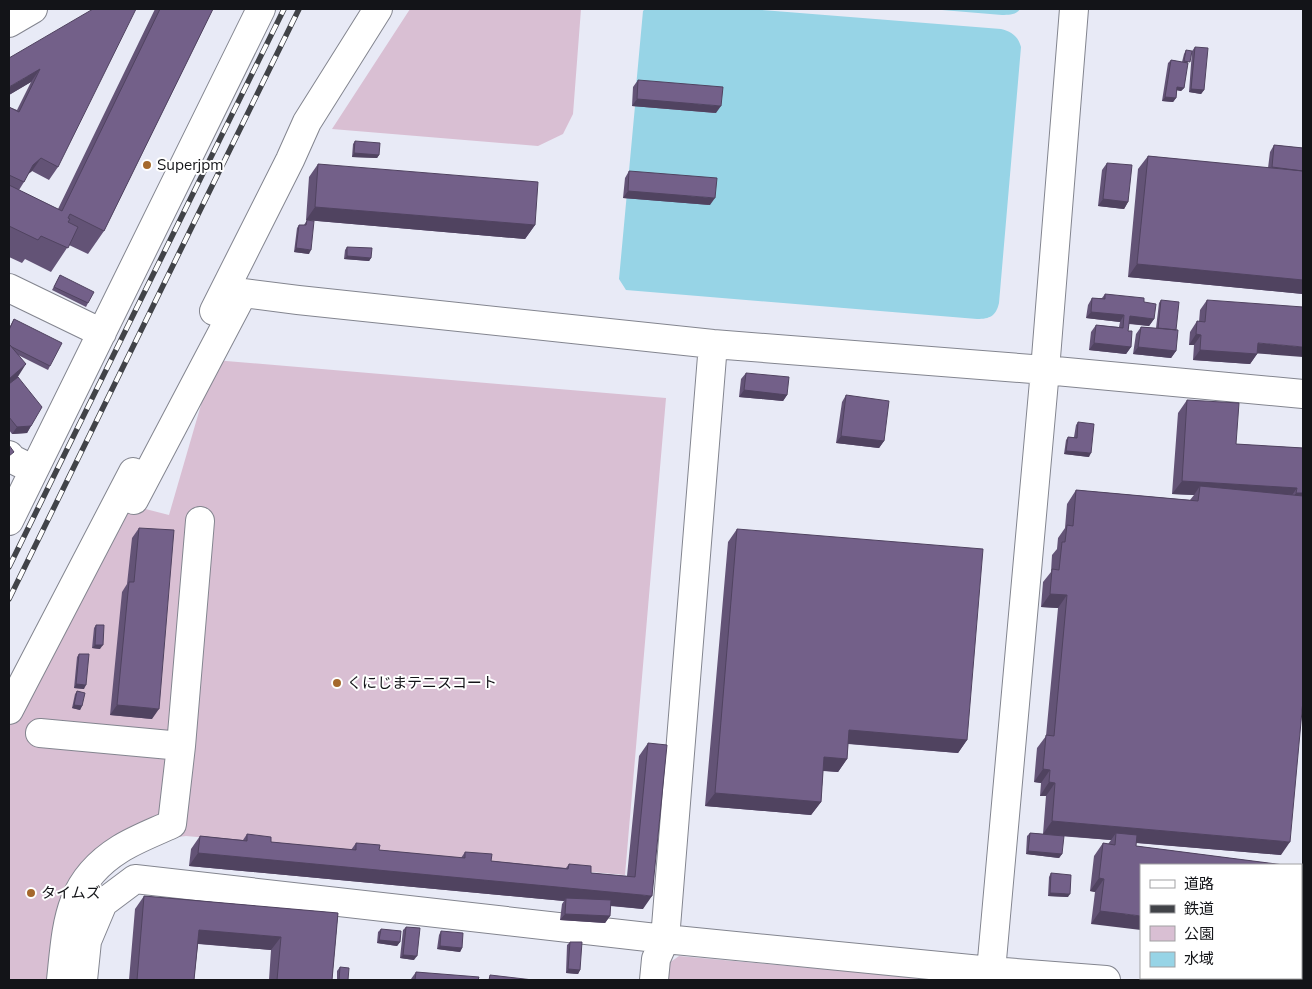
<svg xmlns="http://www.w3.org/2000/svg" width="1312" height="989" font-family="Mulish,'Noto Sans JP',sans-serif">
<rect width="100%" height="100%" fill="#e8eaf6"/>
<path fill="#d9bfd3" d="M410,9H581L573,114L563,134L538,146L332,129Z
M214,360L666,398L625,875L186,836L178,837L133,855L122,861L94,888L73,980H9V727L126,504L169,515Z
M679,956L945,980H667L669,963Z"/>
<path fill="#97d4e6" d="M645,9H751L1001,29C1012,32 1018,36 1021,47L999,303C996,316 990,319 977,319L626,290L619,279L635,106L716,113L636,87L643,11Z
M930,9H1020C1016,15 1009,15 1002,15Z"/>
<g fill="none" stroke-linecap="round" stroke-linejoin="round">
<defs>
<path id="minor" d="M9,23L33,9
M9,288L102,333
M214,311L290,160L307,122L378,9
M9,455L12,459L34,470
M134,500L243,293L298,300L713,344L1045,370L1303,394
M9,521L261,9
M9,710L133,472
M40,733L181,746
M991,971L1106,980
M61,980C67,924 67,882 120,849C136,839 155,832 172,824L181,746L200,521
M83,980L87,941L103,903L135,879L665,939L991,971L1045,370L1074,9
M654,980L656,959L665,939L713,344"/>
</defs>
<use href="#minor" stroke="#83858f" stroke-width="30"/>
<use href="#minor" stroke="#fff" stroke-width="28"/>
<defs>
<path id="rail" d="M9,567L284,9
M9,599L299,9"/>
</defs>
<use href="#rail" stroke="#414348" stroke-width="5.5"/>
<use href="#rail" stroke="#fff" stroke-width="4" stroke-dasharray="11" stroke-linecap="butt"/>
</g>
<path fill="#635376" d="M93,9L58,167L49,180L32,171L28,174L24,182L19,190L58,209L155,9H213L104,231L88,254L69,245L51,272L25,259L22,263L9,257V107L17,110L31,82L9,95Z
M1195,47L1204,90L1201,94L1189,92L1192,51Z
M1186,50L1188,65H1187L1184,88L1181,91L1177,90L1176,98L1173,102L1162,101L1168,63L1171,60L1182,62L1184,54Z
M638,80L716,113L632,106L633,87Z
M355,141L379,155L377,158L352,157L353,144Z
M1274,145L1303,148V294L1128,277L1138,169L1148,156L1268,168L1270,152Z
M1107,163L1128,202L1124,209L1098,206L1102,170Z
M318,164L535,225L525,239L306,220L309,177Z
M629,171L710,205L623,198L625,178Z
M307,220L309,254L294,252L297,228L299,225H304Z
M347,247L371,258L369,261L344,259L345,250Z
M60,275L88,303L86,307L52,290Z
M1105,294L1144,302L1154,319L1149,326L1129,324L1128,331L1131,347L1126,354L1089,350L1091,332L1096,325L1119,327L1120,322L1086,318L1088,305L1092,298H1102Z
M1161,300L1176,330V351L1171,358L1133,354L1136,334L1141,327L1156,328L1159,303Z
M1207,300L1257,354L1250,364L1193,360L1194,345H1189L1190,332L1197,321L1199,322L1200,310Z
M14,319L50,366L48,370L18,355L17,378L31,426L27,433L12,434L9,430V328Z
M746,373L787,395L783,401L739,397L741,379Z
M846,395L884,441L879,448L836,443L842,402Z
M1187,400L1236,444L1303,448L1281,855L1136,843V846L1284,865L1091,924L1095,892L1090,891L1094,856L1103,843L1108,844L1111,840L1059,836L1062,854L1059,858L1026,854L1027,836L1030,833L1043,834L1046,796H1040L1041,783L1034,782L1037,748L1046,736L1058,608L1041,607L1043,582L1051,572L1052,555L1057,549L1058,538L1065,528L1067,504L1076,490L1190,500L1194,495L1172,494L1178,413Z
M1078,422L1089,457L1064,454L1066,440L1068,437H1074L1076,425Z
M139,528L152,719L110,715L122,592L127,584L132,538Z
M737,529L967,740L958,753L848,744L847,759L838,772L823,771L821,802L811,815L705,806L728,542Z
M96,625L100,649L92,648L94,628Z
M79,654L84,689L74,688L77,657Z
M77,691L82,706L80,710L72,708L75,694Z
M648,743L643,909L610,906V916L605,923L560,920L562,904L564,901L189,866L191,849L200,836L243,840L247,834L271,842L351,850L356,843L379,850L461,858L465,852L491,861L566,868L569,864L591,873L627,876L639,756Z
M1051,873L1068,897L1048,896L1049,877Z
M144,896L338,913L332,980H269L271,950L198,944L194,980H129L135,909Z
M406,927L414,960L400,958L403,930Z
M381,929L400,942L397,946L377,943L378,932Z
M441,931L462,948L460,952L437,949L439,935Z
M570,942L580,970L578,974L566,973L567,945Z
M340,967L348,980H337V971Z
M416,972L478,980H411V979Z"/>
<path fill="#504360" d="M40,69L31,82L9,95V87Z
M1177,87L1184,88L1181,91L1175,90Z
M1191,89L1204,90L1201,94L1189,92Z
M1165,97L1176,98L1173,102L1162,101Z
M637,99L721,106L716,113L632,106Z
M354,153L379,155L377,158L352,157Z
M41,158L32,171L24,178L33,165Z
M628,191L715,198L710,205L623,198Z
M1103,199L1128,202L1124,209L1098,206Z
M315,207L535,225L525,239L306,220Z
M296,248L311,250L309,254L294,252Z
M347,256L371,258L369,261L344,259Z
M1137,264L1303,280V294L1128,277Z
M1091,312L1124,315L1120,322L1086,318Z
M1130,316L1154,319L1149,326L1125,323Z
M1196,334L1201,335L1194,345H1189Z
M1094,343L1131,347L1126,354L1089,350Z
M1258,343L1303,347V357L1251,353Z
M1138,347L1176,351L1171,358L1133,354Z
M1200,350L1257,354L1250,364L1193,360Z
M26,364L14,383L9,386V379Z
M744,390L787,395L783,401L739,397Z
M31,426L27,433L12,434L17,427Z
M841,436L884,441L879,448L836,443Z
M1066,451L1091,453L1089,457L1064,454Z
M1182,481L1297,488L1288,501L1200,486L1194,495L1172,494Z
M1296,493H1303V507L1287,506Z
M1050,594L1067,595L1058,608L1041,607Z
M95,645H103L100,649L92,648Z
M76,684L86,685L84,689L74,688Z
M74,705L82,706L80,710L72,708Z
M117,705L159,709L152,719L110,715Z
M849,730L967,740L958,753L840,743Z
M824,757L847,759L838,772L815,770Z
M1043,769L1050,770L1041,783L1034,782Z
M1049,782L1055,783L1046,796H1040Z
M715,793L821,802L811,815L705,806Z
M1052,821L1290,842L1281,855L1115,841L1116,833L1111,840L1043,834Z
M1028,851L1062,854L1059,858L1026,854Z
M198,853L652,896L643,909L566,901V898L564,901L189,866Z
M1099,878L1104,879L1095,892L1090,891Z
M1050,893L1070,894L1068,897L1048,896Z
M1100,911L1141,916V930L1091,924Z
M565,914L610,916L605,923L560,920Z
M199,930L281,937L271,950L190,943Z
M379,940L400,942L397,946L377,943Z
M440,946L462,948L460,952L437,949Z
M403,955L417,956L414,960L400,958Z
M568,969L580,970L578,974L566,973Z"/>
<path fill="#736089" stroke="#504360" d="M93,9H136L58,167L41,158L33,165L24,182L9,175V107L19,112L40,69L9,87V58Z
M160,9H213L104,231L70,214L68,218L70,219L68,222L78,227L68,248L41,236L38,240L9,226V185L62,211Z
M1195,47L1208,48L1204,90L1191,89Z
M1186,50L1192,51L1190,62L1184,61Z
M1171,60L1188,63L1184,88L1177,87L1176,98L1165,97Z
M638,80L723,87L721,106L637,99Z
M355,141L380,143L379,155L354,153Z
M1274,145L1303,148V171L1272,167Z
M1148,156L1303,171V280L1137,264Z
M1107,163L1132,165L1128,202L1103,199Z
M318,164L538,182L535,225L315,207Z
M629,171L717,178L715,198L628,191Z
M307,220L314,221L311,250L296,248L299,225H306Z
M347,247L372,248L371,258L347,256Z
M60,275L94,292L88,303L54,287Z
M1105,294L1144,298V302L1156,304L1154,319L1130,316L1128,331H1132L1131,347L1094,343L1096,325L1123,328L1124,315L1091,312L1092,298L1105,299Z
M1161,300L1179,302L1176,330L1158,328Z
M1207,300L1303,307V347L1258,343L1257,354L1200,350L1201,335L1196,334L1197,321L1205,322Z
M14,319L62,343L50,366L12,347L9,344V330Z
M1141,327L1178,330L1176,351L1138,347Z
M9,344L26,364L9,379Z
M746,373L789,377L787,395L744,390Z
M18,377L42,407L31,426L17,427L9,417V384Z
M846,395L889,401L884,441L841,436Z
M1187,400L1239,403L1236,444L1303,448V493H1296L1297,488L1182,481Z
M1078,422L1094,424L1091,453L1066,451L1068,437L1077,438Z
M9,445L14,452L9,456Z
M1200,486L1303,496V700L1290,842L1052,821L1055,783L1049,782L1050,770L1043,769L1046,735L1054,736L1067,595L1050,594L1052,569L1059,570L1062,542H1065L1067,525L1073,526L1076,490L1198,501Z
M139,528L174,530L159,709L117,705L129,582H134Z
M737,529L983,549L967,740L849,730L847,759L824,757L821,802L715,793Z
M96,625H104L103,645H95Z
M79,654H89L86,685L76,684Z
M77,691L85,693L82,706L74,705Z
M648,743L667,745L652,896L198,853L200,836L247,841V834L271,837V842L356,850V843L380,845L379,850L465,858V852L492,854L491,861L568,869L569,864L591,866V873L635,877Z
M1030,833L1064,836L1062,854L1028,851Z
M1116,833L1137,835L1136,846L1284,865H1141V916L1100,911L1104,879L1099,878L1103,843L1115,845Z
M1051,873L1071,875L1070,894L1050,893Z
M144,896L338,913L332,980H277L281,937L199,930L194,980H137Z
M566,898L611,900L610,916L565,914Z
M406,927L420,928L417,956L403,955Z
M381,929L401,931L400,942L379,940Z
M441,931L463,933L462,948L440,946Z
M570,942H582L580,970L568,969Z
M340,967L349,968L348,980H339Z
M416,972L479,977L478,980H415Z
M490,975L533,980H489Z"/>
<g fill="#a5682c" stroke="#fff" stroke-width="2">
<circle cx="147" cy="165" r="5"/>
<circle cx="337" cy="683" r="5"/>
<circle cx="31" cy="893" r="5"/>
</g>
<g text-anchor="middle" stroke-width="4" stroke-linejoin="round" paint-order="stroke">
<g font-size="15" fill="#131418" stroke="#fff" text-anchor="start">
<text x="157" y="170">Superjpm</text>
<text x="347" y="688">くにじまテニスコート</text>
<text x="41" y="898">タイムズ</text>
</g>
</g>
<rect width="1312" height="989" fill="none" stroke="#131418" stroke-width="20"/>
<rect x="1140" y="864" width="162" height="115" fill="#ffffff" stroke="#a1a1a3"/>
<rect x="1150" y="880" width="25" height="8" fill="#ffffff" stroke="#a1a1a3"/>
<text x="1184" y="889" font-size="15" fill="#131418">道路</text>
<rect x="1150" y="905" width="25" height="8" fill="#414348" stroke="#a1a1a3"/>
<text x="1184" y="914" font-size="15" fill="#131418">鉄道</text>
<rect x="1150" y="926" width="25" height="15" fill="#d9bfd3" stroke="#a1a1a3"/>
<text x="1184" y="939" font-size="15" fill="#131418">公園</text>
<rect x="1150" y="952" width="25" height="15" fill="#97d4e6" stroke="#a1a1a3"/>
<text x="1184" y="964" font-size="15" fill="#131418">水域</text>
</svg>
